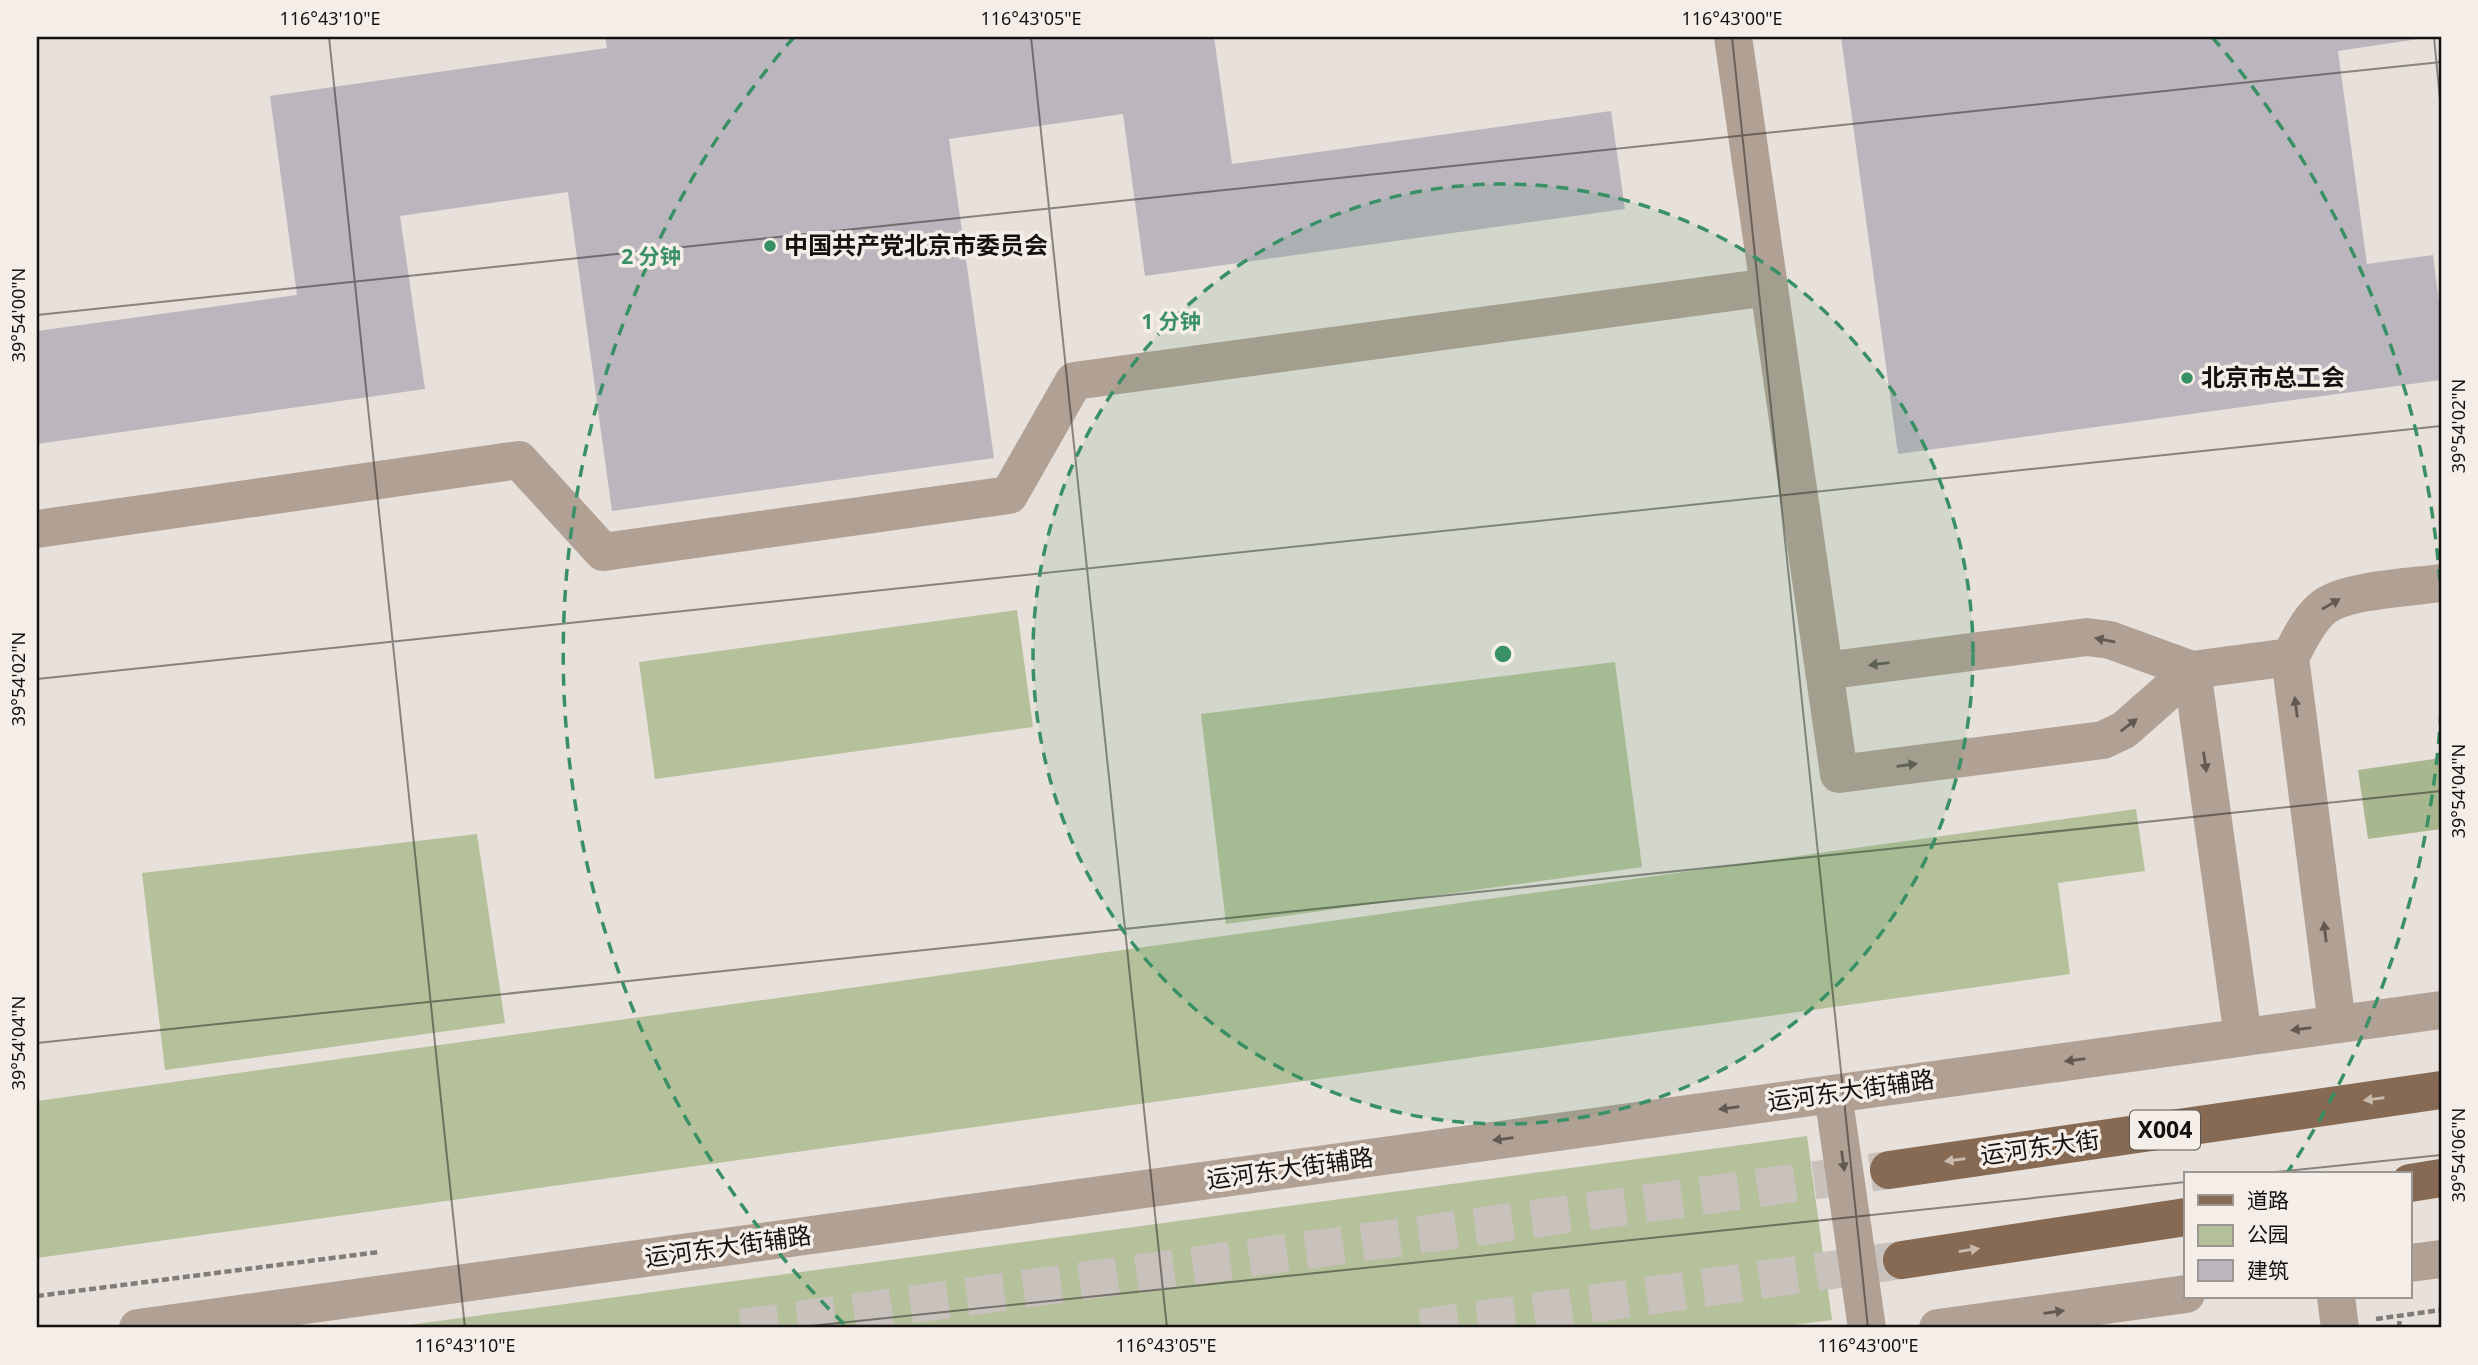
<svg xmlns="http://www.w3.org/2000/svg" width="2478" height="1365" font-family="'Noto Sans','Noto Sans SC',sans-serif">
<rect width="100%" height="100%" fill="#e8e0da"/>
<path fill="#b4c19a" d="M1017,610L1033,727L655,779L639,662Z
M1615,662L1642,867L1226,924L1201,714Z
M2136,809L2145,871L2058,883L2070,974L37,1258V1101Z
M477,834L505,1023L165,1070L142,873Z
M1807,1136L1832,1320L1771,1328H387Z"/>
<path fill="#a9b78e" d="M2441,758V829L2368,839L2358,770Z"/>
<path fill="#bbb6bd" d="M605,37H1214L1232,164L1611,111L1625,209L1145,276L1123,114L949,139L994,458L612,511L568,192L400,216L425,389L37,444V331L297,295L270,96L607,48Z
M1841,37H2432L2338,51L2367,264L2433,255L2441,319V380L1898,454Z"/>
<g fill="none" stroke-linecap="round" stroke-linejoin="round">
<path stroke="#c8c1bc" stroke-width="38" stroke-dasharray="38 19" stroke-linecap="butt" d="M741,1328L1889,1170
M1421,1328L1902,1260"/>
<path stroke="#817c78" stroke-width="4.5" stroke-dasharray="7 3.5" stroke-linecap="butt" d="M37,1296L379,1252
M2376,1319L2441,1310
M2399,1328L2400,1315"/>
<path stroke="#b1a194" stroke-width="38" d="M1733,37L1839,774L2103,740L2124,730L2192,670
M37,529L519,460L603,552L1009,495L1074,381L1769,287
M2192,670L2243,1037
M1824,671L2087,637L2110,640L2192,670L2290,657
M2337,1024L2290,657C2299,641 2309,618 2324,607C2346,590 2412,587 2441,583
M1833,1094L1867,1328
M2410,1263L2441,1259
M2336,1297L2340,1328
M138,1328L2441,1010
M1938,1328L2186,1294"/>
<path stroke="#866a53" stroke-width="38" d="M1889,1170L2441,1090
M2410,1183L2441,1178
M1902,1260L2186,1217"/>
</g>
<defs><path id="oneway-solid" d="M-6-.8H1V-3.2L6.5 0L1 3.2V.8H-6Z" transform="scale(1.75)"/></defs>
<g fill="#625a52">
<use href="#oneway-solid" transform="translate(2331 604) rotate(-30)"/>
<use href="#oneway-solid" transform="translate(2105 640) rotate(-169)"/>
<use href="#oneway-solid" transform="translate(1879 664) rotate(173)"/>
<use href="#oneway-solid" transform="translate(2296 707) rotate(-97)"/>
<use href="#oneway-solid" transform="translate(2129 725) rotate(-38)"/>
<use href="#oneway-solid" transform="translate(2205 762) rotate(82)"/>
<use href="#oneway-solid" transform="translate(1907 765) rotate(-8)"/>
<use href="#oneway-solid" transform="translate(2325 932) rotate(-97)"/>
<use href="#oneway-solid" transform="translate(2301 1029) rotate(172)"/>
<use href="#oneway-solid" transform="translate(2075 1060) rotate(172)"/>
<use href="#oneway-solid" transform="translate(1729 1108) rotate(172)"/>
<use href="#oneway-solid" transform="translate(1503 1139) rotate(172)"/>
<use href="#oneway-solid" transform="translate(1843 1161) rotate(82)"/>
<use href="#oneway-solid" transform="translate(2054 1312) rotate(-8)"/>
</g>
<g fill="#c9b9ac">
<use href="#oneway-solid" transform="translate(2374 1099) rotate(172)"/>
<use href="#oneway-solid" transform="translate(1955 1160) rotate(172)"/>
<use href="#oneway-solid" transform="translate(1969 1250) rotate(-9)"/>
</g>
<path fill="none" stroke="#141210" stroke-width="2" stroke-opacity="0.45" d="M329,37L465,1328M1031,37L1167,1328M1732,37L1868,1328M2434,37L2441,110M37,315L2441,62M37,679L2441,426M37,1043L2441,791M2256,1174L2441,1155M791,1328L2186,1182"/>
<circle cx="1503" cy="654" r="470" fill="#399065" fill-opacity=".12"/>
<g fill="none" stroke="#399065" stroke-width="3.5" stroke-dasharray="12 9">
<circle cx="1503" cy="654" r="470"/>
<path d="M2441 711A940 940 0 0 1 2287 1173M844 1324A940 940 0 0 1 794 37M2212 37A940 940 0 0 1 2441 597"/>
</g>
<g fill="#399065" stroke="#f5eee8" stroke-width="2.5">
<circle cx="770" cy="246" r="7"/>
<circle cx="2187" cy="378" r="7"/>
</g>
<g text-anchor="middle" stroke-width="7" stroke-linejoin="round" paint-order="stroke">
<rect fill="#f5eee8" stroke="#585451" stroke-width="2" x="2130" y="1110.5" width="70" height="39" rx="5"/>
<g font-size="23" font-weight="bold" fill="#141210">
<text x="2165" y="1138">X004</text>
</g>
<g font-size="24" font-weight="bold" fill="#141210" stroke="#f5eee8" text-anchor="start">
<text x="784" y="254">中国共产党北京市委员会</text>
<text x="2201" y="386">北京市总工会</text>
</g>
<g font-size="24" fill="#141210" stroke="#f5eee8">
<text transform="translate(1851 1091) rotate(-8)" y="8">运河东大街辅路</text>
<text transform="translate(2040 1148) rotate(-8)" y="8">运河东大街</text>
<text transform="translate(1290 1169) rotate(-8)" y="8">运河东大街辅路</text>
<text transform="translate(728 1247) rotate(-8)" y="8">运河东大街辅路</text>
</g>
</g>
<circle cx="1503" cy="654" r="10" fill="#399065" stroke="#f5eee8" stroke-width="3.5"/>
<g font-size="21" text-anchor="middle" font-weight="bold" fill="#399065" stroke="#f5eee8" stroke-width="7" stroke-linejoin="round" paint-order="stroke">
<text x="651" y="264">2 分钟</text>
<text x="1171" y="329">1 分钟</text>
</g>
<rect width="2478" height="1365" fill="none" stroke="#f5eee8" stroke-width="77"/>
<rect x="2184" y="1172" width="228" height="126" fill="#f5eee8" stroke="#9b9692" stroke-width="2"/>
<rect x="2198" y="1195" width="35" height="10" fill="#866a53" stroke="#9b9692" stroke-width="2"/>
<text x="2247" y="1208" font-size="21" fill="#141210">道路</text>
<rect x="2198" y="1225" width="35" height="21" fill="#b4c19a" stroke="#9b9692" stroke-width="2"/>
<text x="2247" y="1242" font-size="21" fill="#141210">公园</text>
<rect x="2198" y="1260" width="35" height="21" fill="#bbb6bd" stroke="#9b9692" stroke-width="2"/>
<text x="2247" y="1278" font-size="21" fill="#141210">建筑</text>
<rect x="38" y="38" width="2402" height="1288" fill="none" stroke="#141210" stroke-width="2.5"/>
<g font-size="18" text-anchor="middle" fill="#141210">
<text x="330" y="25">116°43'10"E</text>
<text x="1031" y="25">116°43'05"E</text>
<text x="1732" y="25">116°43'00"E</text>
<text transform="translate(19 315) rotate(-90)" y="6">39°54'00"N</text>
<text transform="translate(2459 426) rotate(-90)" y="6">39°54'02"N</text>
<text transform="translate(19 679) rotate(-90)" y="6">39°54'02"N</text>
<text transform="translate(2459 791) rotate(-90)" y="6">39°54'04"N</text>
<text transform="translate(19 1043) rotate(-90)" y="6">39°54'04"N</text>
<text transform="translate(2459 1155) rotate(-90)" y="6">39°54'06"N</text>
<text x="465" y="1352">116°43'10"E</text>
<text x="1166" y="1352">116°43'05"E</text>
<text x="1868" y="1352">116°43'00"E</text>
</g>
</svg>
